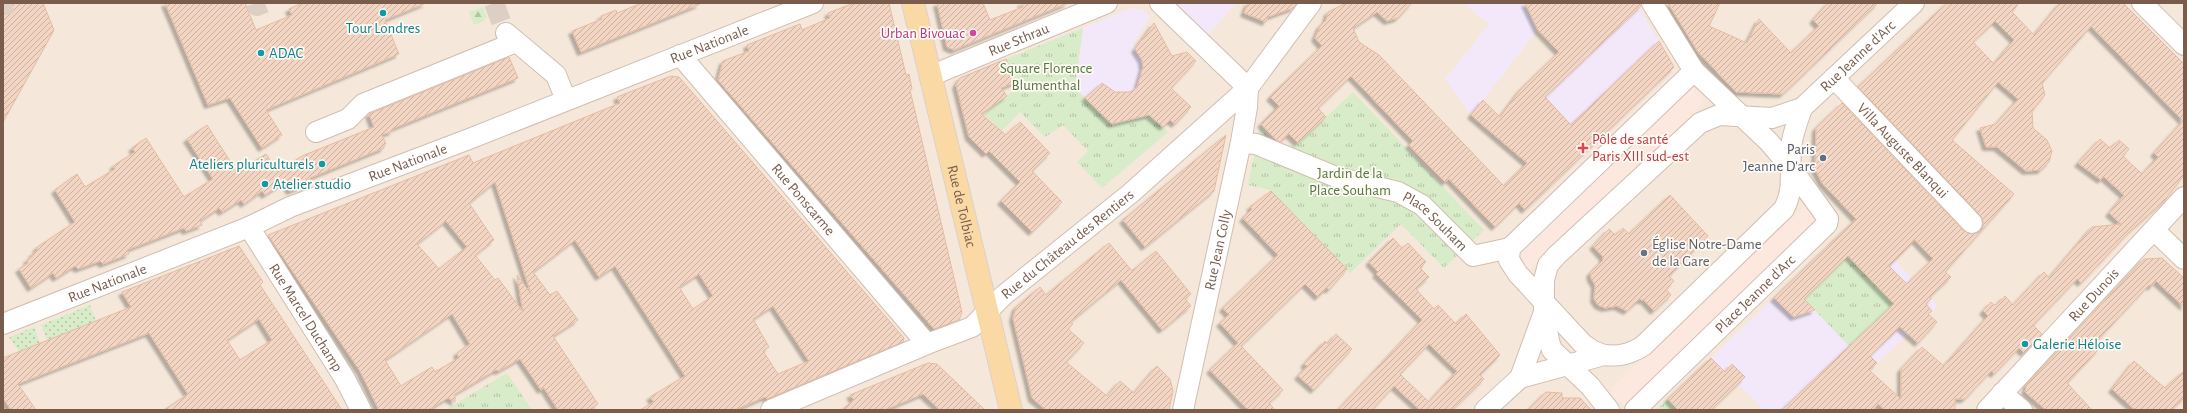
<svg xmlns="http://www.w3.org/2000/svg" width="2187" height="413" font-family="'Alegreya Sans',sans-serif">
<defs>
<pattern id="grass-tufts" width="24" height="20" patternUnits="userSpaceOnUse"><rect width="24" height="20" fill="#d8ecc9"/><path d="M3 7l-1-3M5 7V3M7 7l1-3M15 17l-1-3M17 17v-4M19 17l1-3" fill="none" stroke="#b4c2a5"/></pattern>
<pattern id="forest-firs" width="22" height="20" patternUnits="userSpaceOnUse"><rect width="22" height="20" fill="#d8ecc9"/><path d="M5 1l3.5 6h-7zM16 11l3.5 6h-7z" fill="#b4c2a5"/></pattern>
<pattern id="garden-dots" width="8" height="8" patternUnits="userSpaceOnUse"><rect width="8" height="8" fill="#d8ecc9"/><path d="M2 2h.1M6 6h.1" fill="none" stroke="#b4c2a5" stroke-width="1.8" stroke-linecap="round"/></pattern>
<pattern id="building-hatch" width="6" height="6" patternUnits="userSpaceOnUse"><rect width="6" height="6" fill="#f3d5c3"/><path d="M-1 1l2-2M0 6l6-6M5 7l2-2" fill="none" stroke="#cab0a1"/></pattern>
<filter id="shadow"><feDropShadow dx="-3.5" dy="3.5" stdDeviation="1" flood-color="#0004"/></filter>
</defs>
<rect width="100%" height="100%" fill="#fdf6ec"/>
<path fill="#f5e8da" d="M3,3H2184V410H3Z"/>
<path fill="#fde8e0" d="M1692,86L1703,98L1702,104L1523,276L1513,252Z
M1806,205L1820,220L1627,405H1622L1612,394V388Z"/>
<path fill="#f3e8fa" d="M1176,3H1237L1208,34Z
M1463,3H1559L1471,115L1445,79L1489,24Z
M1131,8L1143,10L1150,17L1133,44L1143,62V85L1130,92H1115L1102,84L1085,98L1075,88L1083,28Z
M1639,8L1674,67L1591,147L1545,97Z
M1856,220L1938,306L1827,410H1764L1711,358Z"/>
<path fill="url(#grass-tufts)" d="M1083,28L1075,88L1112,124L1143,116L1148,111L1168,132L1102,188L1077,162L1088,151L1063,125L1045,137L1020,112L1002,131L984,115L992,106L1018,88L1006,59Z
M1353,92L1484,230L1444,268L1401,224L1350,273L1270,190L1248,185L1260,127L1274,143L1295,146Z
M1850,254L1894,304L1849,346L1804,299Z
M507,373L532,410H445Z
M1668,399L1678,410H1656Z"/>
<path fill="url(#forest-firs)" d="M483,7L487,18L484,19L485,21L474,25L469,12Z"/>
<path fill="url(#garden-dots)" d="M90,305L96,321L47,340L41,325Z
M34,327L40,343L19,351L9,337Z"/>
<path fill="url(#building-hatch)" stroke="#e6bba3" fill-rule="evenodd" filter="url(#shadow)" d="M3,3H43L54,30L3,122Z
M165,3H245L256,30L292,15L289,9L302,3H426L385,20L399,54L266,110L282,135L262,148L230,98L208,105Z
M642,3L700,4L581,52L572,31L602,19L601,16L616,10L617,13Z
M854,3H889L906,75L909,74L912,89L910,90L962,312L959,320L934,329L718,80L723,61L749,51L747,45L800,24L802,30L830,18L828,13Z
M937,3H983L990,20L1023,7L1021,3H1068L954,50L947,47Z
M1248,3H1297L1293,8L1268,17L1266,22L1244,13Z
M1346,3H1412L1398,18L1387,21L1377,12L1353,28L1359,42L1379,55L1504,186L1527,163L1471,115L1483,100L1500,117L1520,90L1559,52L1538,30L1525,3H1641V6L1545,97L1571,125L1659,41L1674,67L1525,210L1519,203L1495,227L1449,179L1445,182L1427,164L1409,145L1413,141L1351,76L1318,108L1326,117L1298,143L1289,134L1280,142L1276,140L1261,124L1279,106L1270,97L1322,46L1315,38L1320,26L1326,20L1328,12Z
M1668,3H1720L1709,26L1747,43L1759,19L1791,53L1819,26L1813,20L1828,3H1878L1783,94L1736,92L1698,52Z
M1947,3H2019L2012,12L2034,35L2060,3H2123L2184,64V175L2165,200L2129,232L2081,283L2077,279L2033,325L2042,334L2024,353L2019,348L1994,374L1991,371L1965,399H1955V410H1885L1878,404L1873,410H1782L1894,304L1848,256L1804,299L1815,310L1794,317L1774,298L1856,219L1822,183L1815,169L1816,128L1842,103L1964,231L1974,234L1980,232L1983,227V221L1980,215L1858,87ZM1995,21L2014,40L1994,64L1973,42ZM2091,26L2183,121L2154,153L2158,157L2142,174L2123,156L2129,149L2119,140L2110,148L2100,139L2078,163L2101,180L2104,177L2124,195L2109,213L2121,224L2092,227L2049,278L2044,272L2013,305L2005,296L1997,304L1994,305L1991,302L1983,311L1988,316L1944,366L1922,347L1901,369V399L1869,370L1877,363L1870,356L1900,327L1918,343L1937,322L1928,314L1932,311L1926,304L1931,299L1930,297L1951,277L1945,272L2014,194L1952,140L1998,82L2018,99L1996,124L1980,128L1986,147H1997L2026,171L2041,170L2049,162L2052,151L2047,140L2033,128L2032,111L2045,95L2042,83ZM1915,240L1933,259L1907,284L1889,266Z
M1154,23L1172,56L1187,52L1196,61L1171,88L1191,107L1175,124L1170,120L1163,127L1149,115L1112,124L1085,98L1102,83L1115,92H1130L1137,88L1143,67L1142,60L1135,49Z
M509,57L518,78L392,129L393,131L382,135L386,144L384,146V148L310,178L313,182L290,191L285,182L265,195L262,191L244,204L241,200L222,212L219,208L200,221L202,225L186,231L184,228L127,250L129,254L103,264L100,261L78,269L75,266L56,278L53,273L31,288L19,269L28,263L27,260L33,256L32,254L38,250L36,248L75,222L55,190L77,174L85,187L115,169L113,166L135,152L132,148L146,138L184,197L213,179L187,139L207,125L237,172L266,154L278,172L302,156L374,127L369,114Z
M1006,59L1016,82L1001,88L1007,96L981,114L1006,135L1020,122L1050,153L1032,171L1062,202L1032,232L1001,201L1020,182L989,151L986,154L969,137L956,85L960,78Z
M671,76L679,77L904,338L903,342L767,399L765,397L735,410H640L654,402L650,397L685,376L615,266L599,277L575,240L533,272L550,295L557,291L578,320L553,336L598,404L589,410H558L544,388L541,390L520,359L499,371L496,370L455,394V402L448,398L428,410H379L360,371L268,235L469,155L473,163L620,103L617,97ZM495,182L531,294L517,275L523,312L498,278L495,280L475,255L494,240L469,203ZM446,221L467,247L439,269L417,244ZM699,274L713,296L693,309L679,287ZM773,306L809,361L778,374L763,351L769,347L753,319ZM452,314L470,344L457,353L459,358L435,372L432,367L401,386L385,360Z
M1226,135L1214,191L1145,247L1123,220Z
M1271,191L1347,269L1329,290L1327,288L1318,297L1305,284L1241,346L1283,390L1269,403L1275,410H1248L1210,370L1238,343L1220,323L1229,315L1223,308L1278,255L1243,218L1252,209L1250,207Z
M1670,195L1708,236L1669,276L1674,281L1666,289L1671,295L1654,311L1643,299L1642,301L1640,299L1627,311L1617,306L1605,308L1598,305L1594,299L1595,285L1591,278L1590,273L1603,260V257L1593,246L1609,229L1615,235L1623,228L1629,234Z
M1393,238L1402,248L1408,243L1426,262L1420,268L1429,277L1416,289L1434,309L1438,305L1456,324L1466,314L1500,355L1480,375L1484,379L1452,410H1420L1394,386L1372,410H1338L1422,320L1376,274L1378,272L1369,262ZM1429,344L1457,371L1429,402L1400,374Z
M1109,243L1132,271L1156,251L1191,294L1185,299L1191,306L1162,330L1121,280L1070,322L1073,324L1068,329L1084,343L1066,362L1107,396L1120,381L1134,393L1157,366L1170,379L1173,391L1169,410H1046L1032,398L1013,318L1016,307L1040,287L1046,295Z
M239,246L263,282L260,285L342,410H164L188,394L149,333L18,384L36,410H11L3,398V358L131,307L122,292ZM259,319L272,340L240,360L227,340Z
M2162,258L2184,278V307L2156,281L2151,287L2149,285L2094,344L2099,349L2067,383L2092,410H2046L2025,392L2027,384L2144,259Z
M1336,334L1352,349L1314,390L1298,376L1307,366L1304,364L1325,341L1328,344Z
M1711,358L1725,372L1732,364L1745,377L1711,410H1678L1668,399Z
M2134,361L2165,388L2184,371V398L2171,410H2135L2112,389Z
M928,363L937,364L985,410H940L923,394L885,410H842L854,400L850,395Z
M1546,392L1562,393V398H1580L1591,410H1528Z"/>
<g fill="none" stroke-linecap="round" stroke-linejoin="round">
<path stroke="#dcd0c4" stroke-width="20" stroke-dasharray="20 10" stroke-linecap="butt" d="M256,3L257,6L265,3
M494,3L505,32
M3,6L11,3"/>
<defs>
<g id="minor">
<path d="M1160,3L1248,88"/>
<path d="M2142,3L2184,45"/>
<path d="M506,33L556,75L566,100"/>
<path id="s1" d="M680,55L927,344"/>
<path id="s2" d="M930,76L1107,3"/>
<path id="s3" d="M1834,78L1972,223"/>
<path d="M316,132L348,119L363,104L516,42"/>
<path id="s4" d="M1245,143L1256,144L1336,177L1398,192L1422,205L1473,256L1510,248"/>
<path id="s5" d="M249,227L345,379L361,410"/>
<path d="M2154,230L2184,259"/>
<path id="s6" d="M3,324L249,227L290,207L469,139L813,3"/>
<path d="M1604,355L1593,351L1583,344L1518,274L1509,260L1510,248L1694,71"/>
<path d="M1520,378L1604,355C1619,357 1630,354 1643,346L1784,209C1795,188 1789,170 1791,148C1792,134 1798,121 1802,108"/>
<path d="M2002,393L2022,410"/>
<path id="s7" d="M771,410L927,344L972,327L1004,295L1131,193L1248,88L1311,3"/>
<path id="s8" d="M1183,410L1241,142L1247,107L1248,88"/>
<path d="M1485,410L1520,378L1543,315"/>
<path id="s9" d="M1609,410L1590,386L1552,350L1549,341L1544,312V280L1548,265L1557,255L1700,123L1719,115L1772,118L1802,108L1914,3"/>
<path id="s10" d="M1635,410L1827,224L1828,219L1792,169L1769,142L1694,71L1652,3"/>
<path id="s11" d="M1987,410L2184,197"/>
</g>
<g id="major">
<path id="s12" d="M913,3L1011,410"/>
</g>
</defs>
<use href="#minor" stroke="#d1beb0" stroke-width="22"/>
<use href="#major" stroke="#dad1cd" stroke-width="24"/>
<use href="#minor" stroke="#fff" stroke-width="20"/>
<use href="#major" stroke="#fbd9a5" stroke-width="22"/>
</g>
<g fill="#0f9aa8" stroke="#fffaf3" stroke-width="1.5">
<circle cx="383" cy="13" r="4"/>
<circle cx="261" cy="53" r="4"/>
<circle cx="322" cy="164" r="4"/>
<circle cx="265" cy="184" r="4"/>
<circle cx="2025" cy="344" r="4"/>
</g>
<circle fill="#d1479c" stroke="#fffaf3" stroke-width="1.5" cx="973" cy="33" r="4"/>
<path fill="#e0444e" stroke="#fffaf3" stroke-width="1.5" d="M1581 142h4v4h4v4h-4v4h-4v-4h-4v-4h4z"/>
<circle fill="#5c6f8a" stroke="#fffaf3" stroke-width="1.5" cx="1823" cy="158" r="4"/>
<circle fill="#6b7280" stroke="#fffaf3" stroke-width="1.5" cx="1644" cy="253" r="4"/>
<g text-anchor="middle" stroke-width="3.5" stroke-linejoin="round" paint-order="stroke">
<g font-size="15" fill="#0d838f" stroke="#fffaf3" text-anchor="start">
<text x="383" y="33" text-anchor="middle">Tour Londres</text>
<text x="269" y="58">ADAC</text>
<text x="314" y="169" text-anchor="end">Ateliers pluriculturels</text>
<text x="273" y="189">Atelier studio</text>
<text x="2033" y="349">Galerie Héloïse</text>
</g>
<g font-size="15" fill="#b23c85" stroke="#fffaf3" text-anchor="end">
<text x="965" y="38">Urban Bivouac</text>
</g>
<g font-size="15" fill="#7a5c4d" stroke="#fffaf3">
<text dy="5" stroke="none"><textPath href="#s2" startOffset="96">Rue Sthrau</textPath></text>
<text dy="5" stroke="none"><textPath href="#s6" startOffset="760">Rue Nationale</textPath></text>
<text dy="5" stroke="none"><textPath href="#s9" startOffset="559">Rue Jeanne d'Arc</textPath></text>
<text dy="5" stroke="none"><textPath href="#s3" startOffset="100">Villa Auguste Blanqui</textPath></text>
<text dy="5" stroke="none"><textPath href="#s6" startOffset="436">Rue Nationale</textPath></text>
<text dy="5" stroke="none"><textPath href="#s1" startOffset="190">Rue Ponscarme</textPath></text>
<text dy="5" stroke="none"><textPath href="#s12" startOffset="209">Rue de Tolbiac</textPath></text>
<text dy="5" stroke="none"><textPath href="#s4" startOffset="209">Place Souham</textPath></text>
<text dy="5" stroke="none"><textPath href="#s7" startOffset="344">Rue du Château des Rentiers</textPath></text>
<text dy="5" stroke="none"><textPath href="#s8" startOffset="164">Rue Jean Colly</textPath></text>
<text dy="5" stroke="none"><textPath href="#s6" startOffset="112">Rue Nationale</textPath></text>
<text dy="5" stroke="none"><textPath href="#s10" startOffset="167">Place Jeanne d'Arc</textPath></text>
<text dy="5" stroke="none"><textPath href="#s11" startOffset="157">Rue Dunois</textPath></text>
<text dy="5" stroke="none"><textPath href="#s5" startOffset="107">Rue Marcel Duchamp</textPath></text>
</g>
<g font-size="15" fill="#537a41" stroke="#fffaf3">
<text x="1046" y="73">Square Florence<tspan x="1046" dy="17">Blumenthal</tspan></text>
<text x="1350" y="178">Jardin de la<tspan x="1350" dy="17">Place Souham</tspan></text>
</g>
<g font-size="15" fill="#be3a42" stroke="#fffaf3" text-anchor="start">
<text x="1592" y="144">Pôle de santé<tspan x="1592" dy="17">Paris XIII sud-est</tspan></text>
</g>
<g font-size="15" fill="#4e5e75" stroke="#fffaf3" text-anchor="end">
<text x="1815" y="154">Paris<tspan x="1815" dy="17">Jeanne D'arc</tspan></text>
</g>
<g font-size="15" fill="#5b616d" stroke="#fffaf3" text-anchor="start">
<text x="1652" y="249">Église Notre-Dame<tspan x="1652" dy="17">de la Gare</tspan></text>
</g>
</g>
<rect width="2187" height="413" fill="none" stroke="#7a5c4d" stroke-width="8"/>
</svg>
